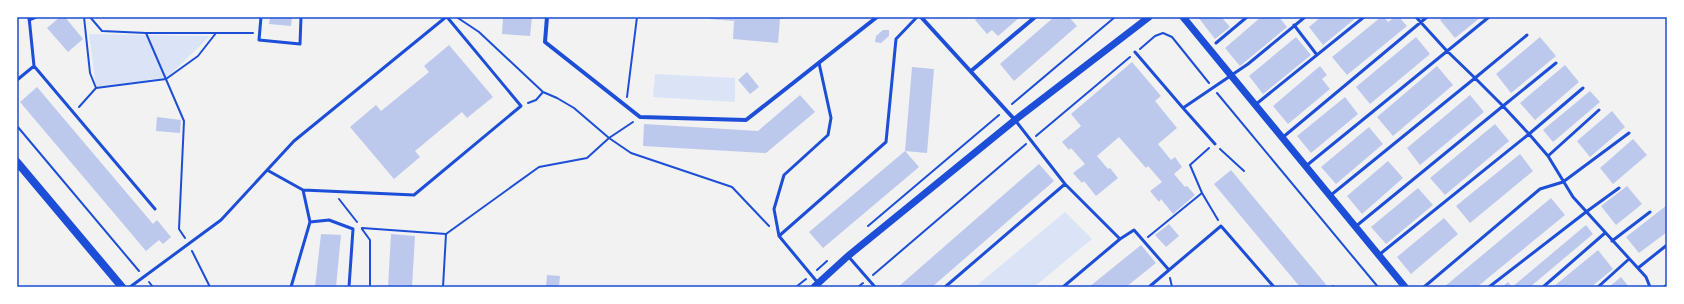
<svg xmlns="http://www.w3.org/2000/svg" width="1684" height="304" font-family="Rubik,sans-serif">
<rect width="100%" height="100%" fill="#f2f2f2"/>
<path fill="#dbe4f7" d="M89,34L210,36L168,77L96,88Z
M655,74L735,78V102L653,97Z
M1065,212L1092,239L1034,287H975Z"/>
<path fill="#bdc9ec" d="M60,17H65L83,39L68,52L47,28Z
M270,17H292L291,26L269,24Z
M503,17H532L530,36L502,34Z
M710,17H783V19H780L778,43L733,39L734,21L709,19Z
M978,17H1018L1019,18L998,36L992,30L987,34L975,20Z
M1054,17H1069L1077,26L1014,81L1000,64Z
M1198,17H1225L1223,19L1230,27L1215,39Z
M1261,17H1279L1287,27L1240,66L1225,48Z
M1321,17H1357L1323,45L1309,27Z
M1381,17H1384L1388,22L1395,17H1399L1407,26L1347,75L1332,57Z
M1444,17H1481L1455,38L1440,20Z
M883,30H889V36L881,43L875,42L876,36Z
M1296,37L1311,55L1263,94L1249,76Z
M1416,37L1430,54L1370,104L1356,87Z
M1540,37L1556,56L1511,93L1496,74Z
M449,45L493,97L467,118L462,112L415,151L420,157L394,179L350,127L376,105L381,111L429,72L424,66Z
M1132,62L1161,96L1155,101L1177,128L1158,144L1171,160L1175,157L1182,167L1174,174L1185,187L1187,186L1195,195L1173,214L1161,199L1159,202L1150,191L1162,182L1148,166L1146,168L1119,137L1097,156L1108,169L1110,168L1118,178L1096,196L1084,181L1082,183L1073,173L1085,164L1071,148L1069,150L1062,142L1081,126L1071,114Z
M1565,65L1579,82L1535,120L1520,103Z
M1320,66L1327,75L1322,79L1330,89L1288,124L1273,106Z
M1437,66L1453,85L1393,136L1377,117Z
M912,67L934,69L927,153L905,151L919,167L823,248L809,232L905,151Z
M747,72L759,87L750,94L738,80Z
M37,87L153,224L157,220L171,237L163,244L159,240L146,251L20,102Z
M1590,91L1600,102L1553,142L1543,130Z
M800,95L815,112L766,153L643,146L644,124L758,131Z
M1470,95L1484,112L1420,165L1407,148Z
M1345,97L1358,114L1311,153L1297,136Z
M1612,111L1625,127L1590,157L1577,141Z
M157,117L181,120L180,133L156,131Z
M1495,124L1509,141L1445,195L1430,178Z
M1369,127L1383,144L1336,184L1321,167Z
M1633,139L1647,155L1613,184L1600,168Z
M1520,154L1533,171L1470,223L1456,206Z
M1388,161L1403,178L1362,214L1347,196Z
M1039,164L1054,181L932,287H898Z
M1231,170L1328,287H1300L1214,184Z
M1627,186L1642,204L1616,225L1601,206Z
M1418,188L1433,205L1386,244L1371,227Z
M1551,198L1565,215L1477,287H1444Z
M1667,205V232L1639,253L1626,237Z
M1444,218L1458,234L1411,274L1397,257Z
M1169,224L1179,236L1166,247L1155,235Z
M1586,225L1593,234L1530,287H1502L1508,282L1512,287Z
M321,234L341,235L336,287H315Z
M391,234L415,236L412,287H388Z
M1141,245L1156,263L1126,287H1089Z
M1598,250L1613,269L1591,287H1553Z
M547,275L560,276L559,287H546Z
M1621,277L1629,287H1609Z"/>
<g fill="none" stroke-linecap="round" stroke-linejoin="round">
<path stroke="#1d4ed8" stroke-width="2" d="M84,17L90,73L96,88
M90,17L102,31L146,33L184,121L179,229L185,238
M458,18L479,32L543,92L557,98L574,108L609,138L631,153L732,187L769,226
M146,33H253
M1140,49L1155,36L1163,33L1172,37L1209,83
M1217,93L1378,287
M627,97L637,17
M528,103L536,100L543,92
M1012,104L1115,17
M79,107L96,88L166,79L198,56L216,33
M17,126L139,271
M1036,136L1130,57
M1209,148L1190,165L1202,193L1218,220
M1220,149L1244,171
M339,199L357,222
M868,226L999,115
M362,228L446,234L539,167L587,158L609,138L633,122
M362,229L370,240V287
M1148,237L1202,193
M192,251L210,287
M817,270L827,261
M873,275L1026,144
M1170,278L1172,287
M149,282L153,287
M1333,286V287
M443,287L446,234
M796,287L806,279
M858,287L863,283"/>
<path stroke="#1d4ed8" stroke-width="3" d="M29,17L34,66
M261,17L259,40L300,44L301,17
M29,20L36,17
M1294,25L1317,55
M1216,43L1247,17
M1135,52L1183,108
M17,80L34,66L155,209
M1583,88L1529,134L1548,156L1599,110
M1255,105L1364,17
M1015,120L1065,184
M1282,138L1427,17
M1215,144L1183,108L1248,64L1305,17
M1548,156L1573,197L1646,277L1650,287
M1306,166L1489,17
M267,170L303,190L414,195L521,106L447,17
M303,190L310,222
M1331,195L1475,78L1446,50L1416,17
M1355,227L1503,106L1475,78L1527,35
M779,236L774,209L784,175L828,135L831,118L819,63
M1120,239L1134,230L1169,270L1221,226L1274,287
M1612,241L1650,212
M1380,254L1529,134L1503,106L1556,63
M848,256L875,287
M1638,268L1667,245
M818,283L779,236L886,142L896,39L917,17
M130,287L221,220L294,141L446,17
M291,287L310,222L329,220L353,229L349,287
M945,287L1065,184L1120,239L1063,287
M1149,287L1169,270
M1424,287L1540,189L1563,182L1629,133
M1489,287L1586,212L1619,188
M1543,287L1605,233
M1598,287L1629,259
M1664,287L1667,285"/>
<path stroke="#1d4ed8" stroke-width="4" d="M547,17L545,42L640,117L746,120L877,17
M921,17L1015,120
M971,71L1034,18"/>
<path stroke="#1d4ed8" stroke-width="7" d="M1183,17L1405,287
M814,287L848,256L1015,120L1149,17"/>
<path stroke="#1d4ed8" stroke-width="8" d="M17,162L122,287"/>
</g>
<rect width="1684" height="304" fill="none" stroke="#ffffff" stroke-width="36"/>
<rect x="18" y="18" width="1648" height="268" fill="none" stroke="#1d4ed8" stroke-width="1.5"/>
</svg>
